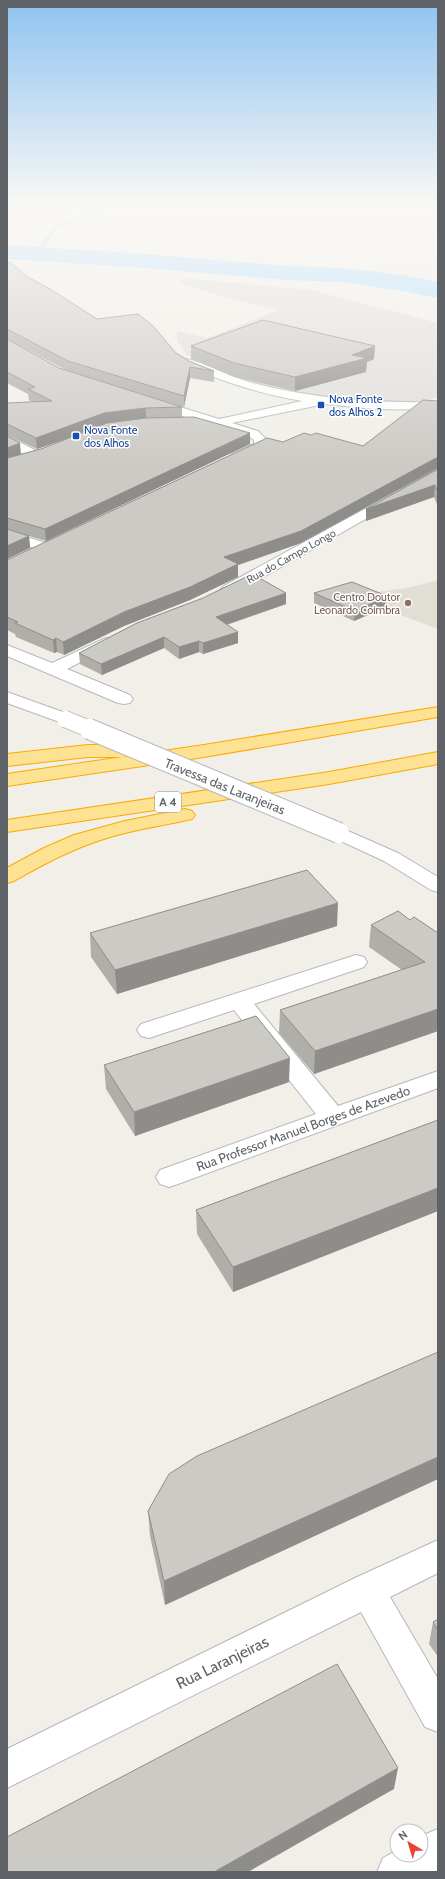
<svg xmlns="http://www.w3.org/2000/svg" width="445" height="1879" font-family="Cabin,sans-serif">
<rect width="100%" height="100%" fill="#f1efe8"/>
<path fill="#e0deda" d="M7,203H80L28,229L7,230Z
M182,278L312,290L438,323V398H433L423,404L374,401L290,392L261,386L226,375L187,355L177,341V331L207,338L279,310L224,297L180,283Z"/>
<path fill="#e1ded6" d="M438,580V629L395,613L363,594L407,588Z"/>
<g fill="none" stroke-linecap="round" stroke-linejoin="round">
<path stroke="#aadaff" stroke-width="4" d="M45,254L41,248L56,227L115,203"/>
<path fill="#aadaff" fill-rule="evenodd" d="M7,245L146,254L286,266L343,268L403,275L438,282V298L403,291L343,282L286,280L146,268L7,259Z"/>
<defs>
<path id="minor" d="M187,359C209,364 230,377 253,383C314,399 375,403 438,402V410L374,409L325,404L232,423L258,431L266,439V446L265,449L238,460L233,459L231,456L233,453L254,444V440L250,437L150,406L148,403L154,399L219,419L302,401C261,394 222,382 183,364L181,362Z
M7,436L41,453L43,456L41,459H31L7,445Z
M438,469V478L260,579C249,585 236,595 224,592L221,589L224,586Z
M7,531L53,545L55,548L53,551L48,552L7,540Z
M106,638L112,640L114,643L112,646L67,669L130,695L133,699L130,703L124,704L118,703L7,656V645L52,663Z
M7,692L71,715L74,719L71,723L65,724L7,703Z
M339,827L398,853L438,877V892L431,890L384,861L332,837L329,833L332,829Z
M356,955L364,957L367,962L364,967L254,1004L338,1106L438,1071V1088L178,1184L169,1187L160,1184L156,1177L160,1170L316,1114L234,1010L149,1038L141,1036L137,1030L141,1024Z
M438,1540V1573L390,1597L438,1679V1732L425,1727L361,1612L7,1788V1749L355,1578Z
M438,1829V1870L434,1872H377L383,1858L397,1850V1855H421V1836Z"/>
<path id="highway" d="M438,707V717L204,757L7,786V774L204,745Z
M88,745H127L134,747L136,751L134,755L127,757H88L7,766V754Z
M438,752V764L329,784L7,832V820L329,772Z
M185,809L192,811L195,815L192,819C171,824 150,827 129,832C86,842 52,859 14,881L7,883V868L44,848L74,835L125,821Z"/>
</defs>
<use href="#minor" stroke="#b5b8bc" stroke-width="2"/>
<use href="#highway" stroke="#f9ab00" stroke-width="2"/>
<use href="#minor" fill="#fff" fill-rule="evenodd"/>
<use href="#highway" fill="#fde293" fill-rule="evenodd"/>
<defs>
<path id="minor-bridge-far1" d="M65,719L92,730"/>
<path id="minor-bridge" d="M89,729L339,833"/>
</defs>
<use href="#minor-bridge-far1" stroke="#b5b8bc" stroke-width="18" stroke-linecap="butt"/>
<use href="#minor-bridge" stroke="#b5b8bc" stroke-width="22" stroke-linecap="butt"/>
<use href="#minor-bridge-far1" stroke="#fff" stroke-width="16"/>
<use href="#minor-bridge" stroke="#fff" stroke-width="20"/>
</g>
<path fill="#afaea9" d="M7,262L26,276L97,319L176,353L189,361L214,371V382L190,378L184,407L128,390L182,407V417L250,444L46,541L29,536L30,548L7,559V436L21,454L41,449L83,433L37,449L7,435V403L32,402L29,400L28,394L7,383V339L59,368L66,370L7,339Z
M191,346L374,359L367,362L366,372L295,391L234,377L191,359Z
M438,469V507L434,497L366,521Z
M301,543L238,565V577L190,600L124,626L64,655L57,652L54,653L16,637L15,634L7,630V560Z
M286,593V604L227,625L238,632V643L203,654L199,652L179,659L164,648L102,675L80,664L79,653Z
M314,593L387,596L386,607L354,621L314,603Z
M410,920L438,933V1031L314,1074L279,1033L280,1010L402,970L369,947L371,925Z
M337,926L117,994L91,957L90,933Z
M104,1065L289,1082L135,1136L106,1089Z
M438,1120V1211L233,1292L197,1234L196,1210Z
M438,1352V1479L165,1605L150,1536L148,1511Z
M438,1619V1657L429,1644L433,1622Z"/>
<path fill="#8f8d8a" d="M375,346L374,359L367,362L366,372L295,391V377Z
M190,367V378L184,407V396Z
M146,408V418L105,425L37,449L36,438L104,413Z
M250,433V444L46,541L45,529Z
M20,443L21,455L7,460V448Z
M438,457V468L301,543L238,565V577L190,600L124,626L64,655L63,642L224,557Z
M435,485L434,497L366,521V509Z
M29,536L30,548L7,559V546Z
M286,593V604L216,628V617Z
M387,596L386,607L354,621L355,611Z
M238,632V643L203,654V643Z
M164,637V648L102,675L101,664Z
M56,638L57,652L54,653L53,640Z
M199,641V652L179,659V647Z
M338,903L337,926L117,994L115,970Z
M438,1009V1031L314,1074L315,1051Z
M290,1058L289,1082L135,1136L134,1112Z
M438,1188V1211L233,1292V1267Z
M438,1457V1479L165,1605L164,1581Z
M398,1768L394,1789L248,1872H214Z"/>
<path fill="#cccac5" stroke="#8f8d8a" d="M7,262H10L26,276L50,289L97,319L138,314L153,326L176,353L189,361L214,371L190,367L184,396L68,361L7,329Z
M263,320L375,346L352,355L367,358L295,377L234,363L191,346Z
M7,339L59,368L182,407L146,408L104,413L36,438L7,424V403L52,401L28,389L35,387L7,372Z
M423,400L438,401V457L301,531L224,557L238,564L190,587L124,612L63,642L56,638L53,640L15,623L18,622L7,617V560L267,438L283,442L304,433L311,435L316,433L363,446Z
M194,417L250,433L45,529L7,518V458L41,449L107,423L146,418Z
M7,436L20,443L7,448Z
M438,469V492L435,485L366,509Z
M7,529L29,536L7,546Z
M252,574L286,593L216,617L238,632L203,643L199,641L179,647L164,637L101,664L79,653L137,623L203,598Z
M352,582L387,596L355,611L314,593Z
M307,870L338,903L115,970L90,933Z
M398,911L410,920L414,917L438,933V1009L315,1051L280,1010L425,962L371,925Z
M256,1016L290,1058L134,1112L104,1065Z
M438,1120V1188L233,1267L196,1210Z
M438,1352V1457L164,1581L148,1511L169,1474L197,1456Z
M438,1619V1630L433,1622Z
M337,1664L398,1768L214,1872H7V1837Z"/>
<linearGradient id="sky" x2="0" y2="1"><stop stop-color="#8fc3f1"/><stop offset="0.44" stop-color="#f9f8f5"/><stop offset="1" stop-color="#f9f8f5" stop-opacity="0"/></linearGradient>
<rect width="445" height="466" fill="url(#sky)"/>
<g fill="#1a4fb4" stroke="#fff" stroke-width="1.5">
<rect x="317" y="401" width="8" height="8" rx="2"/>
<rect x="72" y="432" width="8" height="8" rx="2"/>
</g>
<circle fill="#8d6e63" stroke="#fff" stroke-width="1.5" cx="408" cy="603" r="4"/>
<g text-anchor="middle" stroke-width="3" stroke-linejoin="round" paint-order="stroke">
<g font-size="11" fill="#164399" stroke="#fff" text-anchor="start">
<text x="329" y="403">Nova Fonte<tspan x="329" dy="13">dos Alhos 2</tspan></text>
<text x="84" y="434">Nova Fonte<tspan x="84" dy="13">dos Alhos</tspan></text>
</g>
<g font-size="11" fill="#5f6368" stroke="#fff">
<text transform="translate(291 556) rotate(-29)" y="4">Rua do Campo Longo</text>
</g>
<g font-size="11" fill="#785e54" stroke="#fff" text-anchor="end">
<text x="400" y="601">Centro Doutor<tspan x="400" dy="13">Leonardo Coimbra</tspan></text>
</g>
<rect fill="#fff" stroke="#8f9295" stroke-width="1" x="155" y="792" width="26" height="20" rx="3"/>
<g font-size="12" font-weight="bold" fill="#5f6368">
<text x="168" y="806">A 4</text>
</g>
<g font-size="13" fill="#5f6368" stroke="#fff">
<text transform="translate(225 786) rotate(22)" y="5">Travessa das Laranjeiras</text>
<text transform="translate(303 1128) rotate(-20)" y="5">Rua Professor Manuel Borges de Azevedo</text>
</g>
<g font-size="16" fill="#5f6368" stroke="#fff">
<text transform="translate(222 1662) rotate(-26)" y="6">Rua Laranjeiras</text>
</g>
</g>
<rect width="445" height="1879" fill="none" stroke="#5f6368" stroke-width="16"/>
<g transform="translate(409 1843) rotate(322)"><circle r="19" fill="#ffffff" stroke="#bfc1c3"/>
<path d="M0-3L7 15L0 10L-7 15Z" fill="#ea4335"/>
<text y="-6" font-size="11" font-weight="bold" text-anchor="middle" fill="#5f6368">N</text>
</g>
</svg>
